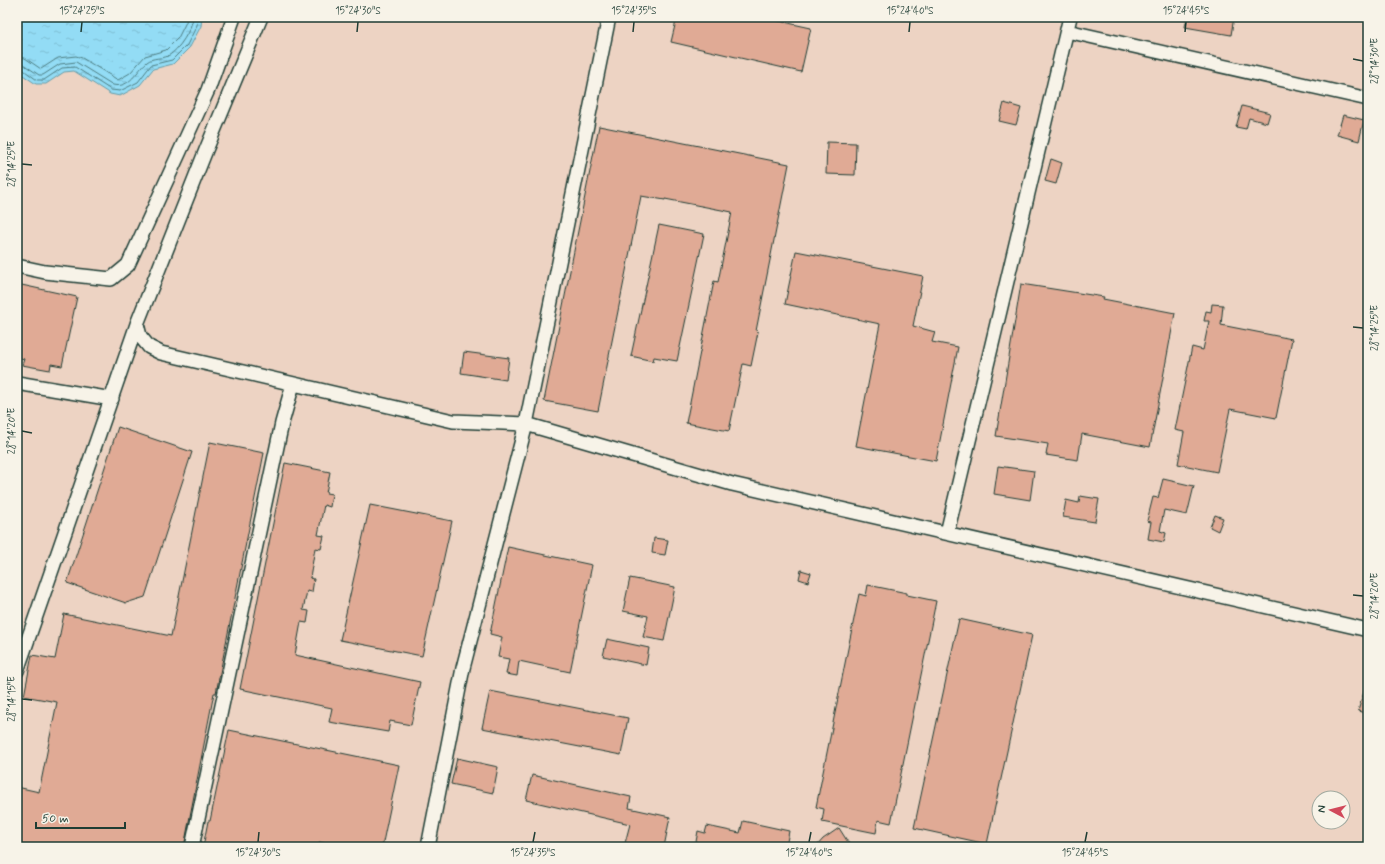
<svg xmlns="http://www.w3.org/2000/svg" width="1385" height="864" font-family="Mynerve,sans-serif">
<defs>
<pattern id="water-ripples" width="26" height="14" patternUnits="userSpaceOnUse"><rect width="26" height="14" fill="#93dcf5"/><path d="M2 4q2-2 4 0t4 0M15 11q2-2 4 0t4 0" fill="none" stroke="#7ebed3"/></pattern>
</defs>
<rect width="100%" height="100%" fill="#f2e4d7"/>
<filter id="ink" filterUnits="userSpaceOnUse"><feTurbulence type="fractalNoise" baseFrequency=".025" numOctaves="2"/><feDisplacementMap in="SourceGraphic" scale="8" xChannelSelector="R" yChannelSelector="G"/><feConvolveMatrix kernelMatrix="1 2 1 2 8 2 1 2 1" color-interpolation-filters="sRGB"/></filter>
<g filter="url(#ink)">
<path fill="#edd3c3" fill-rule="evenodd" d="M17,17H1368V847H17ZM1319,798H1343V822H1319Z"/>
<path fill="url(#water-ripples)" stroke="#659ca8" d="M17,17H202L201,26L190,47L173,64L153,69L140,85L120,96L110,94L74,71L64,72L46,84H36L17,71Z"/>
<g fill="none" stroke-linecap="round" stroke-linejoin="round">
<path stroke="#4d7d81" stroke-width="1" d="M17,57L25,58L41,69L58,58L76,56L82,58L118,80L130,73L145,56L166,50L178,38L186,22L187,17
M17,63L23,64L39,75H43L60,64L76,62L113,85C130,89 137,70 147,62C153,57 162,59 168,56C179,50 192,29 193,17
M17,68H21L37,80H44L62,68L75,67L111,90L120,91L138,82L151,65L172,60L187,45L197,25L198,17"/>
</g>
<path fill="#e0aa95" stroke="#1f3d34" d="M677,17H761L811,28L801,72L671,42Z
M1187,17H1234L1231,35L1185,27Z
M1004,103L1021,108L1016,125L999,121Z
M1242,106L1270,113L1267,123L1249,118L1246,129L1236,127Z
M1343,115L1364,120L1359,141L1337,135Z
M599,126L789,164L756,331L758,332L751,366L743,364L729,431L686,423L714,281L718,282L732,212L665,199V200L641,196L598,411L544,401Z
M827,142L856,143L855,175L826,174Z
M1051,159L1062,163L1056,184L1045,181Z
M659,225L704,234L677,361L654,357L653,361L631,356Z
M796,251L923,276L913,326L935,332L932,342L958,347L936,461L856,446L880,324L785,304Z
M17,284L77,297L62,366L51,364L50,370L22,365L24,359L17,357Z
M1021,284L1104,297L1103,299L1175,313L1150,447L1082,434L1078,460L1046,455L1048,444L996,436Z
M1212,304L1223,305L1221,325L1292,339L1276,418L1230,409L1217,472L1178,464L1184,432L1175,430L1192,347L1203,350L1209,321H1204L1206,311L1211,312Z
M464,352L509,358L506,380L461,373Z
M118,427L192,452L145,597L126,603L67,583Z
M210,442L264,453L216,693H214L184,847H17V787L39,792L57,702L24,696L32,655L55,659L64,614L171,636Z
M285,463L330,472L326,493L332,494L330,507L324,505L318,535L324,536L321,549L315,548L310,578L314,579L312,592L307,591L303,610L309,611L307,623L301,622L295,655L420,682L411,725L390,721L388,732L329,722L332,708L240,689Z
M998,466L1034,471L1030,500L994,494Z
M1163,479L1194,486L1187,515L1164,510L1160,531L1166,533L1164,542L1148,539L1151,522L1147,521L1153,497L1158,498Z
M1080,496L1099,499L1095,522L1063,517L1066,500L1079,503Z
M370,505L452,521L422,656L340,640Z
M1215,515L1223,518L1218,531L1210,527Z
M654,538L668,540L665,555L652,553Z
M508,547L592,565L570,672L519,661L517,676L506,674L509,659L498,657L502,637L490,634Z
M801,570L811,573L808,582L799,579Z
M630,578L675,587L664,641L643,637L648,616L623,611Z
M868,585L907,593V595L936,601L891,823L878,820L876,833L822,822L824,809L816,807L859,594L866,596Z
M959,619L1032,635L987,844L914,828Z
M607,639L649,648L646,665L603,656Z
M1366,685L1368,686V714L1358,711Z
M490,691L628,718L621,755L482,728Z
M229,730L399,765L382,847H344L319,842L318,847H203L208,821H210Z
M457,758L498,767L493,793L451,784Z
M532,775L631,797L629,808L670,817L664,847H624L630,824L526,800Z
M743,821L789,831L786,847H695L698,831L705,833L707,826L740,833Z
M839,828L851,847H816L823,839Z"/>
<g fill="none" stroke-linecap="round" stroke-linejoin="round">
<defs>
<path id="minor" d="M261,17L206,150L137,324L140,336L149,347L161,353L453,421L526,424L732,484L1368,630
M1067,31L1368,99
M17,266L45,272L111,279L128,265L208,90L234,17
M17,383L112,399
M947,533L1070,17
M17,671L137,324
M192,847L282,423L293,384
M428,847L463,668L526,424L609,17"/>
</defs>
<use href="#minor" stroke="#1f3d34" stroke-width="16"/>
<use href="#minor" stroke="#f7f3e8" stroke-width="13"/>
</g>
</g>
<path fill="none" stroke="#1f3d34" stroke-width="1.5" d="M81,32L82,22M357,32L358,22M633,32L634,22M909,32L910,22M1185,32L1186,22M1353,59L1363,61M22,164L32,165M1353,327L1363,328M22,431L32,433M1353,595L1363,596M22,699L32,700M258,842L259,832M533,842L535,832M809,842L811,832M1085,842L1087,832"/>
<rect width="1385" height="864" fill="none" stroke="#f7f3e8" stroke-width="44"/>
<g transform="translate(1331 810) rotate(277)"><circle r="19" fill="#f7f3e8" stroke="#a1aaa0"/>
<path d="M0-3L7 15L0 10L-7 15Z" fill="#d1495b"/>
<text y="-6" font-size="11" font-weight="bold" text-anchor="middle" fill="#1f3d34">N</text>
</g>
<path d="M36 822v6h89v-6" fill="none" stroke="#1f3d34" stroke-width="2"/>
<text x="42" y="822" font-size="12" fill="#1f3d34" stroke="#f7f3e8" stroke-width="3" paint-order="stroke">50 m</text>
<rect x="22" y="22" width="1341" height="820" fill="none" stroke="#1f3d34" stroke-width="1.5"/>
<g font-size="10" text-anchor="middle" fill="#1f3d34">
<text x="82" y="14">15°24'25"S</text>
<text x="358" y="14">15°24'30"S</text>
<text x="634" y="14">15°24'35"S</text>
<text x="910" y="14">15°24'40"S</text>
<text x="1186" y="14">15°24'45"S</text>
<text transform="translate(1374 61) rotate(-90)" y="4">28°14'30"E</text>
<text transform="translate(11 164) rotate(-90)" y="4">28°14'25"E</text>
<text transform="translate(1374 328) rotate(-90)" y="4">28°14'25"E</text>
<text transform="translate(11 431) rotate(-90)" y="4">28°14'20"E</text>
<text transform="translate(1374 596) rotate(-90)" y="4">28°14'20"E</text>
<text transform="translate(11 699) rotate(-90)" y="4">28°14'15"E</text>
<text x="258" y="856">15°24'30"S</text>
<text x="533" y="856">15°24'35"S</text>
<text x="809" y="856">15°24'40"S</text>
<text x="1085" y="856">15°24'45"S</text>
</g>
</svg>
